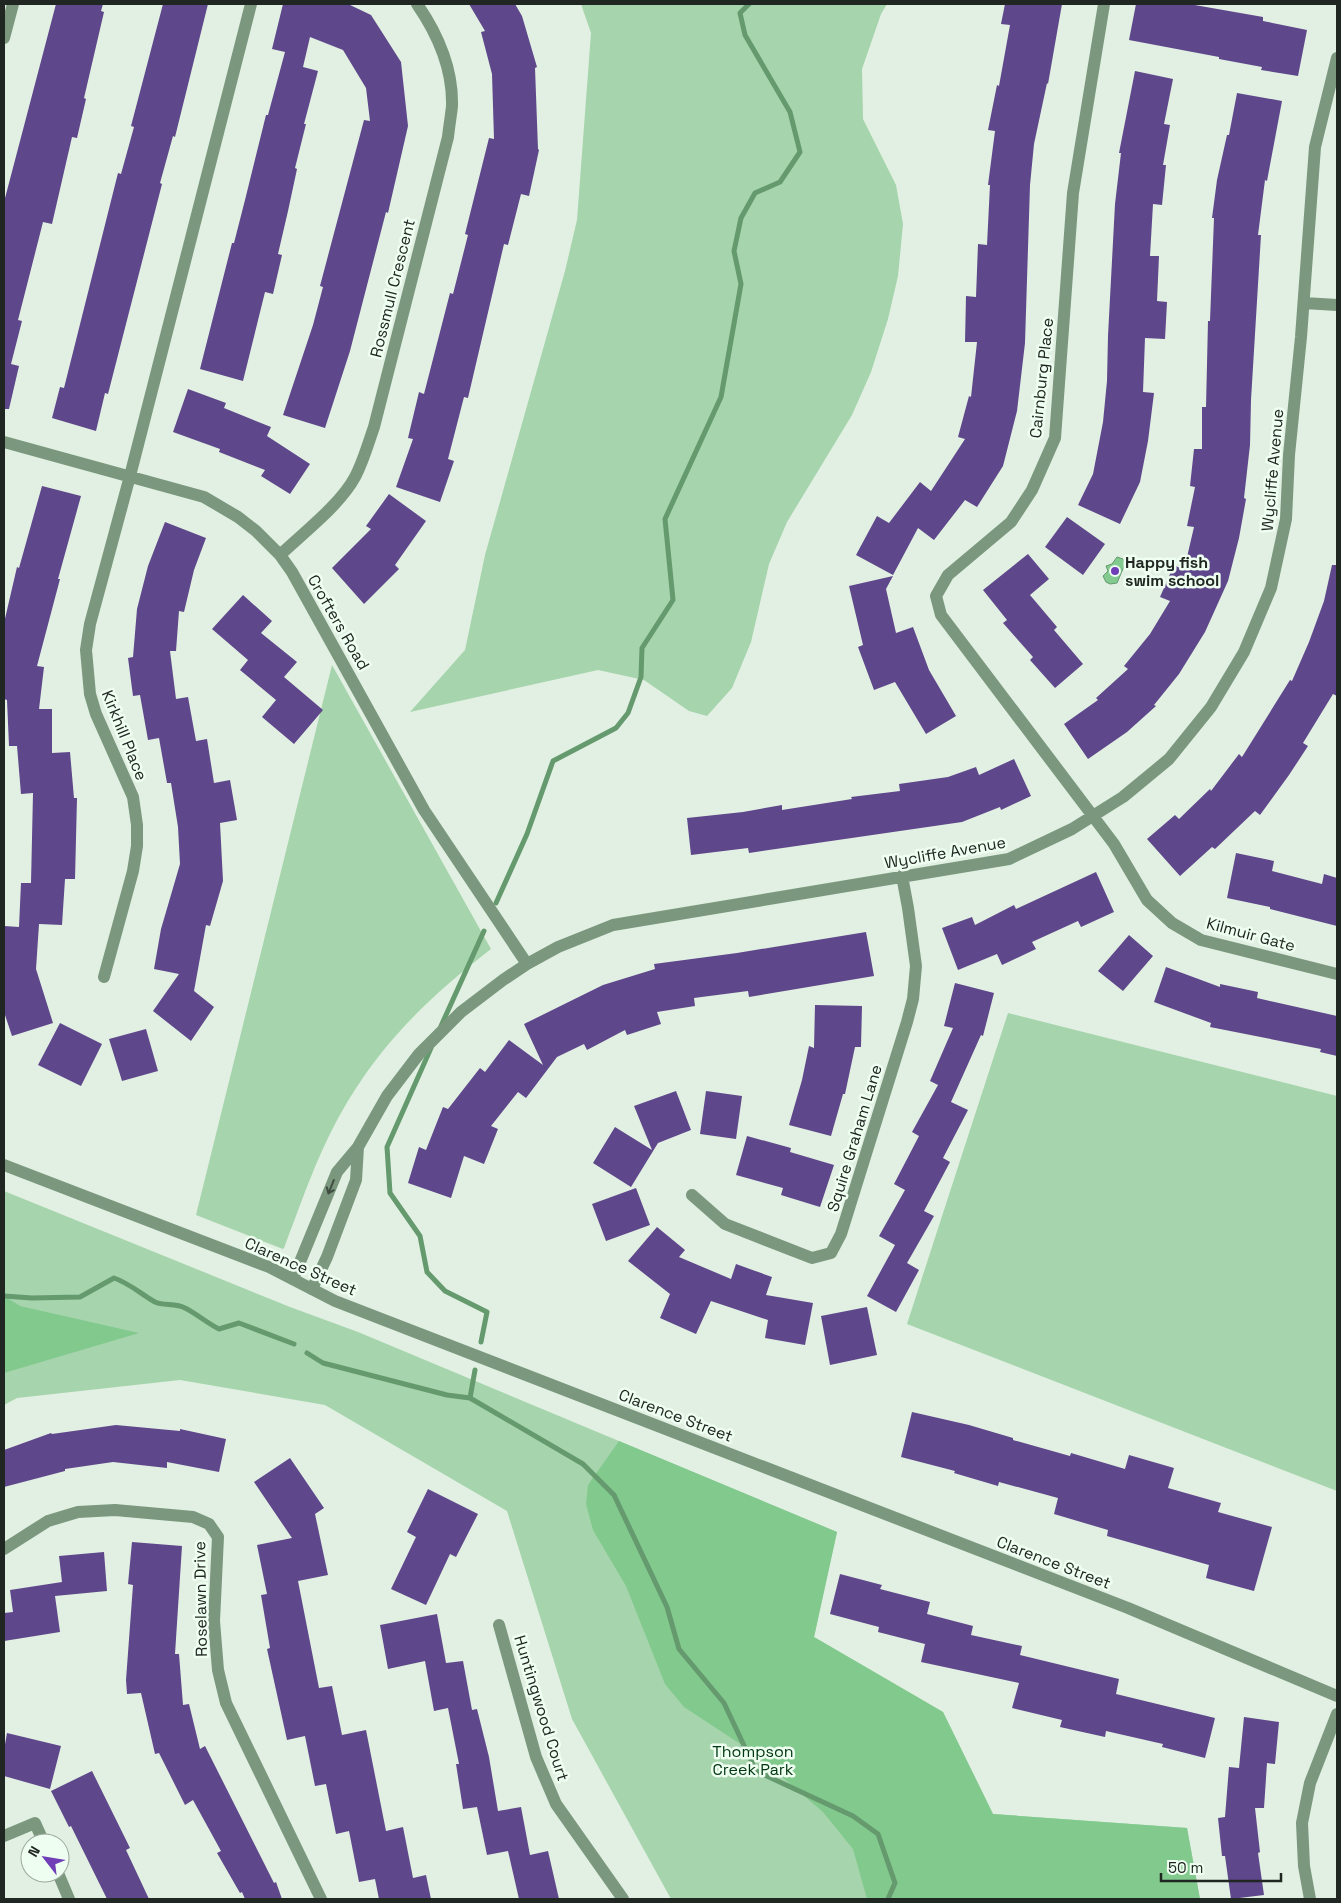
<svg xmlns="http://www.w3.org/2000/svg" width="1341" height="1903" font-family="'Space Grotesk',sans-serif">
<rect width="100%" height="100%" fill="#e1f0e2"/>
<path fill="#a6d4ac" d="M581,4H887L881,14L862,69L863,119L896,185L903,224L898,276L888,319L871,372L852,415L787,522L769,564L751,642L732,688L707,716L689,711L644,680L598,670L410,712L465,650L485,555L565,271L577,220L591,33Z
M332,665L491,949C420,1004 368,1056 328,1138C311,1173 298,1211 284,1248L283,1249L196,1215Z
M1008,1013L1337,1096V1491L907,1324Z
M4,1191L290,1307L358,1332L837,1532L814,1637L943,1712L993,1814L1187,1828L1200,1899H671L572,1719L507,1511L325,1405L180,1380L17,1398L4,1405Z"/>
<path fill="#82c98e" d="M4,1296L20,1306L139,1333L4,1373Z
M619,1441L837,1532L814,1637L943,1712L993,1814L1187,1828L1200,1899H867L853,1849L823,1812L754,1753L684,1707L665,1684L626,1586L593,1530L586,1504L588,1485Z"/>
<path fill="#83ca8f" stroke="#65996e" d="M1117,557L1123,559L1125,564L1117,583L1110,584L1106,582L1103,576L1108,571L1106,566L1112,564Z"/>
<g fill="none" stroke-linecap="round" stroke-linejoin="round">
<path stroke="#65996e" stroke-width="5" d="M496,903L527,834L553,761L616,728L628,713L641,677L642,648L673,600L665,519L721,397L741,284L734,251L741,218L755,193L780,182L800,152L790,112L745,35L740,13L749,4
M441,1026L484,931
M431,1048L387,1147L390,1193L420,1236L427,1272L445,1291L487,1312L481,1342
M4,1296L32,1298L80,1297L114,1278C129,1283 141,1294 155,1302C163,1306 176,1303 185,1308C197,1314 207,1323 219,1329L239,1323L294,1344
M307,1353L323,1363L447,1395L470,1398L583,1464L614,1495L667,1607L679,1649L724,1703L756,1771L853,1816L878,1834L895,1883L888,1899
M470,1398L475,1370"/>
</g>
<path fill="#5f478b" d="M56,4H103L101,11L104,12L84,98L86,99L77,138L72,137L52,224L43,222L29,277L18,320L22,321L11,364L19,366L9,409H4V202Z
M163,4H208L175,137L173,136L160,183L162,184L108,394L105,393L96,431L52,418L60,387L64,388L118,173L121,174L134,127L131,126Z
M283,4H348L371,15L401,62L408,126L388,213L386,212L350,351L325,428L283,415L313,325L323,287L320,286L364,120L370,121L366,88L343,50L310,37L303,67L318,71L304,124H306L295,168L297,169L288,211L278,254L282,255L273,294L265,292L243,381L200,369L232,243H234L245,200L266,115H268L285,52L272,49Z
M469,4H515L522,16L537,67L535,68L538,149L539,150L529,196L521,194L508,245L504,244L468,398L464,397L448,459L454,461L440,502L396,487L413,439L408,438L419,392L424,394L450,293L453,294L468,235L465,234L489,138L494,139L492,74L481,32L485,31Z
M1005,4H1062L1048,84L1047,83L1034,144L1030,185L1025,343L1017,411L1003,466L977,507L965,500L934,540L918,528L893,575L856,555L877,516L889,523L920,482L931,491L965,439L958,437L969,396L971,397L977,342H965L966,296L976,297L978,244L987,245L990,185H988L995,131L988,130L997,85L999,86L1010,25L1001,24Z
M1136,4H1189L1263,17V21L1307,30L1298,76L1261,70L1262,67L1219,59V57L1129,40Z
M1135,71L1173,79L1164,124L1170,125L1163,165H1166L1162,205L1153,204L1150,256H1159L1157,301L1167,302L1165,339L1145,338L1143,392L1154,393L1148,441L1140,482L1120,524L1078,505L1093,474L1103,422L1107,381L1108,336L1115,204L1121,153H1119Z
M1237,93L1282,101L1267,181L1265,180L1258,235H1261L1251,400L1250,445L1244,498L1246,499L1239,538L1228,581L1205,632L1179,674L1154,705L1156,706L1127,732L1088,759L1064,724L1098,700L1096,698L1128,669L1124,666L1150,634L1170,601L1160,597L1174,565L1184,570L1194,527L1187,526L1195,487L1190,486L1194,449H1202V407H1206L1208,321H1210L1214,218H1212L1217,180L1227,135H1229Z
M188,389L226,403L224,408L271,427L267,436L310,464L290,494L261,476L265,470L219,452L220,449L173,432Z
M42,486L81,496L58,579H60L37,666L44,667L39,709H52V753L70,752L74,798H77L75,879H65L62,925L39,924L36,969L53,1023L12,1036L4,1012V926L19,927L21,883H31L33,793L21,794L17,746H9L7,700L4,699V623L17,567L19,568Z
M389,494L426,521L395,565L399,569L364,604L332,568L371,529L366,526Z
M1067,517L1105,544L1083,575L1045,547Z
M165,522L206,538L194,570L184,612L179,611L176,651H170L176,699L188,697L196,741L207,739L214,783L230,780L237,820L220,823L223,881L210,926L206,925L194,991L214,1007L191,1041L153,1011L179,974L154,969L161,929L180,864L178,827L171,783H167L159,738L148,740L140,695L133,696L128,658L133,657L137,609L148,566Z
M1028,554L1049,579L1030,595L1057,627L1054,630L1083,664L1055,688L1030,660L1033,657L1003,623L1007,620L983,590Z
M1332,565H1337V696L1333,694L1303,743L1308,746L1289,775L1260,815L1255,811L1215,849L1212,847L1180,876L1147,839L1175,815L1179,819L1210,789L1211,791L1239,754L1242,757L1290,680L1292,681L1309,642L1324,601Z
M893,576L886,589L896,633L913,627L929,670L956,716L926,734L895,682L874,690L858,647L863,645L849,586Z
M243,595L272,621L261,633L297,662L284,677L323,710L294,744L262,717L276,700L240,670L248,660L212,629Z
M1014,759L1031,796L1001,810L1000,807L962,822L749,853L748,848L691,855L687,818L743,812L782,805V810L852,799L851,797L900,791L899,784L948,777L976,767L979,775Z
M1236,853L1274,861L1272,871L1322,884L1324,874L1337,878V926L1270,909V907L1227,898Z
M1096,872L1114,912L1081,927L1078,921L1032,942L1036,949L1002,965L997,954L958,970L942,928L972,917L975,925L1014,905L1016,909Z
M866,932L874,976L749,997L748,991L694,998L695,1006L657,1012L661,1024L627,1035L625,1030L587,1050L584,1044L557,1057L526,1098L518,1092L491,1126L498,1129L484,1164L464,1156L451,1198L408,1183L419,1147L426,1150L443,1107L448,1109L480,1068L485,1072L509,1040L543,1065L524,1024L603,985L655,969L654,964L737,953Z
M1129,935L1153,956L1123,991L1098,971Z
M1166,967L1220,987V984L1258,992L1257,998L1337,1016V1056L1320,1052L1321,1049L1210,1027L1211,1023L1154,1002Z
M955,983L994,993L983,1036L981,1035L951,1102L968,1110L943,1158L950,1162L924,1211L934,1216L907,1263L919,1270L896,1312L867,1296L895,1245L879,1236L905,1190L894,1184L919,1136L912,1132L938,1085L930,1081L953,1028L944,1026Z
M815,1005L862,1006L861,1047H855L845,1094H843L831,1136L789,1125L802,1080L809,1046L814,1048Z
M60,1023L102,1044L81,1086L38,1065Z
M146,1029L158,1071L122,1081L109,1039Z
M676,1091L691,1130L658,1143L631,1187L593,1163L615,1127L652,1150L634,1106Z
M706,1091L742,1096L736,1139L700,1134Z
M747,1136L791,1148L790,1152L834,1165L820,1207L781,1195L783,1188L736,1175Z
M636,1188L650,1225L606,1241L592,1204Z
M657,1227L685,1250L679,1257L731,1279L736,1264L772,1277L766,1295L813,1303L805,1345L765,1338L768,1320L711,1301L696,1334L660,1318L670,1294L628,1261Z
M867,1307L877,1355L830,1365L821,1316Z
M912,1412L969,1425L1013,1438V1440L1070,1456L1071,1453L1125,1469L1129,1455L1174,1468L1168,1488L1221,1503L1218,1512L1272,1527L1254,1591L1206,1578L1209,1565L1107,1536L1108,1530L1054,1514L1058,1498L999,1482L998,1486L954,1473L955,1471L901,1457Z
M116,1425L180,1431V1429L226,1439L219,1472L167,1462V1468L113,1462L65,1469V1471L4,1487V1450L51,1433L52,1434Z
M290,1458L324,1508L315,1514L328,1575L298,1581L319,1688L332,1686L342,1735L366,1730L386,1831L403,1827L413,1878L426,1875L431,1899H379L375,1879L359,1882L349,1831L336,1834L326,1784L315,1786L305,1736L287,1740L267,1649L270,1648L261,1595L267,1594L257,1545L292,1538L254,1482Z
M428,1489L478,1514L456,1557L450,1554L426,1605L391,1589L416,1537L407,1532Z
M132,1542L182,1546L175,1654H179L183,1705L189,1704L200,1749L205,1746L274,1883L276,1882L282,1899H245L242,1892L240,1893L217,1853L221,1851L193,1800L185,1805L159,1753L155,1754L141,1693L127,1694L126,1680L133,1585L128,1584Z
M104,1552L107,1591L55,1596L60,1632L4,1641V1613L13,1612L10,1590L62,1582L59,1556Z
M840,1574L882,1585L880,1589L930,1602L927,1614L973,1626L971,1635L1022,1646L1020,1655L1119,1679L1116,1694L1215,1718L1205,1758L1162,1747L1163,1744L1106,1731L1105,1737L1060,1727L1062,1720L1012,1708L1019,1683L921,1662L925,1644L878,1632L879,1627L830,1614Z
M437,1614L446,1663L463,1661L472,1710L477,1709L489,1757L498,1811L521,1807L530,1855L548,1851L559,1899H519L508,1851L487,1855L477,1807L463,1809L456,1764H459L448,1708L434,1711L425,1661L388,1669L380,1625Z
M1244,1717L1279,1722L1275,1764L1267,1763L1264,1808H1255L1260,1852L1258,1853L1264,1895L1231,1899L1225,1856H1222L1218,1818L1225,1817L1229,1767L1239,1768Z
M7,1733L61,1746L50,1789L4,1776V1750Z
M92,1771L130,1848L126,1850L149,1899H107L71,1826L69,1827L51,1791Z"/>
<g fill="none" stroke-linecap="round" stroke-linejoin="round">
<path stroke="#7b987f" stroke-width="12" d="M1104,4L1073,193L1055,438L1032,490L1011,522L948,575L936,596L941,615L1114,844L1147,900L1172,923L1201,940L1337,974
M4,38L13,4
M1304,303L1337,305
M4,442L204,497L238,517L256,531L280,555L292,572L424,810L527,964
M280,555C303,533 340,505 355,477C363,462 368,444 374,427L448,137C449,127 451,116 452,106C453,69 437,33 417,4
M104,977L133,871L137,846V825L133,797L96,714L90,694L86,650L90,624L130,476L251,4
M692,1195L725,1224L812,1258L831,1253L841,1234L907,1022L913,999L916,966L908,908L902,876
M293,1279L337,1172L358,1147L387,1096L419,1054L461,1012L503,980L527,964L558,947L613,925L1009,859L1072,829L1123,797L1169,759L1211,707L1244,652L1271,588L1286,519L1289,455L1301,337L1315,147L1337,58
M312,1289L327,1257L356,1180L358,1147
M4,1549L48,1521L78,1512L115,1510L193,1517L209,1524L218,1537L214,1621L218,1670L226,1703L321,1899
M499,1625L536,1757L556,1804L623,1899
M4,1836L35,1823L44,1843
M58,1873L69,1899
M1310,1899L1304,1866L1302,1823L1310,1783L1337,1714"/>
<path stroke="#7b987f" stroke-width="12" d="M4,1165L269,1267L335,1301L1128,1608L1337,1696"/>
</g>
<defs><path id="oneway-shaft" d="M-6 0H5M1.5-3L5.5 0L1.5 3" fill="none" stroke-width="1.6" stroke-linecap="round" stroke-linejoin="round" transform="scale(1.25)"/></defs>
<use stroke="#404e42" href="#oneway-shaft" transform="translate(331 1187) rotate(112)"/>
<circle fill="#703eb6" stroke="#eefef0" stroke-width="2" cx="1115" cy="571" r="5"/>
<g text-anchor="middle" stroke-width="5" stroke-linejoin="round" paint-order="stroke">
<g font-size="16" fill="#202621" stroke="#eefef0">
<text transform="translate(392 288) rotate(-76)" y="6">Rossmull Crescent</text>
<text transform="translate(1041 378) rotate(-84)" y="6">Cairnburg Place</text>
<text transform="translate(1272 470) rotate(-85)" y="6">Wycliffe Avenue</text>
<text transform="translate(339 622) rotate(60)" y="6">Crofters Road</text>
<text transform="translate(125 735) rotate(68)" y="6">Kirkhill Place</text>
<text transform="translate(945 852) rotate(-10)" y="6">Wycliffe Avenue</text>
<text transform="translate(1251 934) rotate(15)" y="6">Kilmuir Gate</text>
<text transform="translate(854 1138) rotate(-73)" y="6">Squire Graham Lane</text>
<text transform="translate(301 1266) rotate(24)" y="6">Clarence Street</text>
<text transform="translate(676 1415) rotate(21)" y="6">Clarence Street</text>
<text transform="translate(1054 1562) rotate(21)" y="6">Clarence Street</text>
<text transform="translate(200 1599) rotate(-91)" y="6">Roselawn Drive</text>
<text transform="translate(542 1708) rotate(73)" y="6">Huntingwood Court</text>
</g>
<g font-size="16" font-weight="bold" fill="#202621" stroke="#eefef0" text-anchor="start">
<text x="1125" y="568">Happy fish<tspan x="1125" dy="18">swim school</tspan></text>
</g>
<g font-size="16" fill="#003611" stroke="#eefef0">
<text x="753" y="1757">Thompson<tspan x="753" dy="18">Creek Park</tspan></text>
</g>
</g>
<rect width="1341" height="1903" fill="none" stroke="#202621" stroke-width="10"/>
<g transform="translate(45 1858) rotate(301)"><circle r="24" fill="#eefef0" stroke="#9ca89d"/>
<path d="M0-4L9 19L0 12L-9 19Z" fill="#703eb6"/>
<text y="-8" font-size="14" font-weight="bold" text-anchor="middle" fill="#202621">N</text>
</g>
<path d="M1161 1873v8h120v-8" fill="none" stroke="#202621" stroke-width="2.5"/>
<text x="1168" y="1873" font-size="15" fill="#202621" stroke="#eefef0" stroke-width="4" paint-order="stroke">50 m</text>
</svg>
